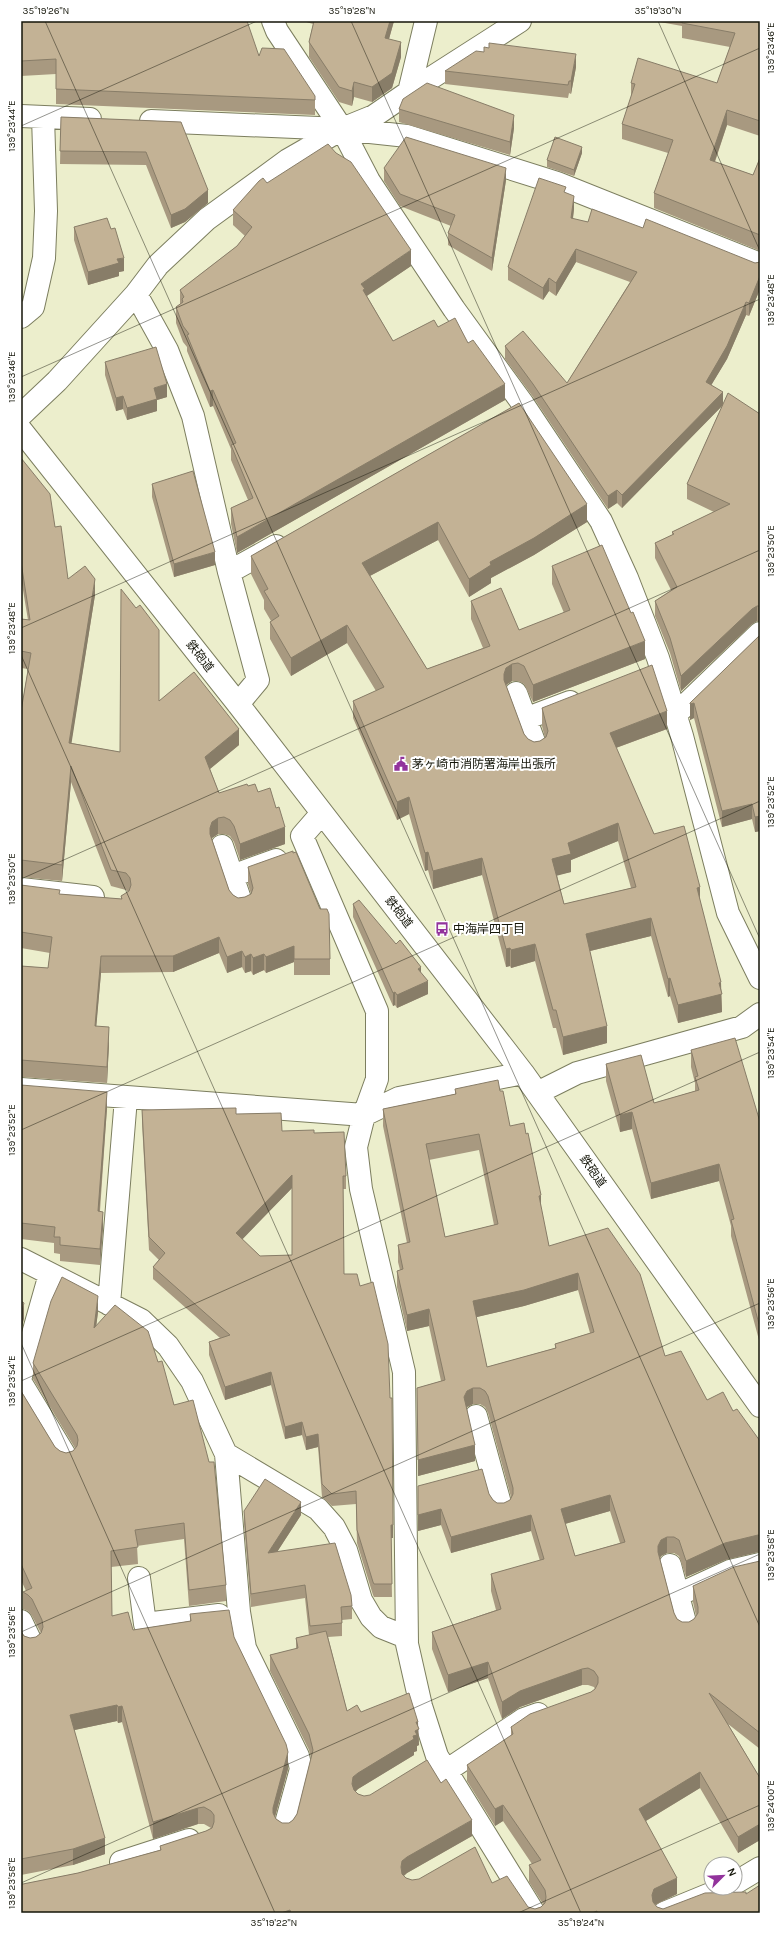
<svg xmlns="http://www.w3.org/2000/svg" width="781" height="1934" font-family="Karla,'Noto Sans JP',sans-serif">
<rect width="100%" height="100%" fill="#eceecc"/>
<g fill="none" stroke-linecap="round" stroke-linejoin="round">
<defs>
<path id="minor" d="M273,21L277,31L342,129L369,181L454,309L523,404L601,521L627,578L658,658L682,736L728,913L760,978
M409,92L520,21
M21,116L90,119
M151,121L342,129L407,136L557,183L760,264
M136,294L167,350L193,416L229,572L258,680L238,704
M21,317L33,307L44,258L46,211L43,117
M21,415L57,381L136,294L158,265L207,219L288,160L342,129L374,116L409,92L426,21
M21,430L238,704L523,1073L760,1406
M229,572L276,546
M516,693L536,747
M676,714L760,633
M525,719L570,702
M322,813L302,836L377,1011V1079L364,1115L356,1147L361,1189L404,1372L407,1644L421,1706L437,1756L534,1913
M222,846L241,902
M232,876L276,860
M21,889L93,897
M21,1089L364,1115L399,1098L523,1073
M537,1093L577,1073L742,1027L760,1014
M21,1259L141,1320L168,1346L192,1381L226,1454L239,1612L245,1648L298,1756L301,1769L285,1827
M109,1304L126,1098
M21,1376L50,1274
M21,1383L66,1457
M476,1416L501,1507
M226,1454L318,1509L334,1527L346,1550L361,1600L371,1617L381,1627L406,1637
M670,1565L686,1626
M139,1578L145,1624L219,1615
M678,1595L730,1571L760,1564
M21,1621L31,1642
M446,1771L524,1719L538,1714
M121,1862L189,1840
M735,1883L760,1868
M664,1913L725,1888"/>
</defs>
<use href="#minor" stroke="#7c7e5f" stroke-width="24"/>
<use href="#minor" stroke="#fff" stroke-width="22"/>
</g>
<path fill="#a89980" fill-rule="evenodd" d="M21,21L259,56L315,96V115L56,104V74L21,76Z
M303,21H394L389,39L401,57L392,88L372,102L354,97L352,106L339,102L309,57V42L313,24Z
M654,21H760V136L727,125L715,162L753,175L760,158V251L654,208V193L668,153L622,139V124L631,97V83H717L730,47L682,38V26Z
M576,67L571,94L569,93L568,98L445,84V71Z
M399,109L514,128L510,155L399,122Z
M61,117L181,122L208,203L185,222L171,228L146,165L60,164Z
M582,153L574,176L547,167V160Z
M384,168L506,180L492,271L448,245V233L451,226L400,206L384,181Z
M267,183L411,266L367,296L393,341L438,327L468,343L505,400L237,553L231,524V508L248,500L231,460V449L213,406L210,407L187,351V347L183,342L176,323V307L180,304V290L237,246L245,236L233,225V210Z
M566,193L574,209L573,219L588,222L643,228L755,263L760,262V289L749,316L746,315L727,359L711,385L723,404L760,414V621H757L752,624L681,691L670,653L655,616V601L671,590L655,558V543L672,535V532L714,512L687,499V484L722,406L622,508L617,503L608,509L533,397L505,359V346L567,383L630,282L576,262L556,296L549,291L543,300L508,280V267Z
M74,227L111,229L124,271L119,272V276L88,285L74,240Z
M105,362L167,397L157,400V411L127,420L123,409L116,411L105,375Z
M519,403L587,522L534,555L491,578V583L469,597L438,540L370,576L427,669L483,648L471,619V601L519,630L564,613L552,584V566L645,659L533,702L524,684L518,681H512L506,685L524,734L528,739L534,742L540,741L545,738L542,726V708L667,729L616,748L654,834L700,900L721,993L722,1012L678,1023L670,996L668,997L651,936L590,951L607,1043L563,1055L556,1028H553L535,961L511,968L510,966L506,967L482,875L433,889L428,870L425,871L409,814L397,820L353,718V701L376,691L347,643L291,676L270,639V622L271,621L264,609V600L251,574V556ZM618,841L631,888L564,904L557,875L571,872V860Z
M21,458L55,527L68,579L95,595L71,743L120,752L159,700L239,745L210,769L219,793L248,786L258,792L285,844L240,860L234,842L230,836L224,834H218L212,838V839L229,890L233,895L238,898L245,897L251,894L248,884V867L330,959V975H294V962L266,973L264,970L253,975L251,971L245,973L242,967L227,973L219,953L173,972L101,973L96,1026L109,1043L107,1083L21,1077V966L48,968L50,953L21,948V885L60,894L121,899V896L128,892L126,890L111,886L71,782L62,881L21,877V711L28,669L21,668V619L28,620L21,578Z
M152,484L215,565L174,577L152,497Z
M760,635V831L755,832L752,819L722,827L694,718L690,720V703Z
M353,904L396,944L428,994L397,1008L395,1005L393,1006L353,917Z
M691,1050L760,1122V1340H759L731,1236V1226L719,1181L651,1199L632,1129L620,1132L606,1081V1064L654,1103L695,1091V1083L691,1067Z
M21,1085L107,1108L100,1211L103,1228L100,1265L60,1261V1254L54,1253V1243L21,1239Z
M455,1089L500,1091L510,1126L541,1210L549,1246L665,1356L707,1400L733,1411L760,1441V1552H758L725,1560L686,1577L679,1556L674,1553H667L661,1556L660,1559L674,1613L677,1619L682,1622H689L694,1619L696,1616L693,1602V1586L760,1561V1749L728,1724L760,1778V1840L738,1853L700,1788L646,1821L677,1894L655,1905L657,1907L663,1909L746,1894L760,1913H21L23,1884L78,1873L160,1850V1846L206,1831L211,1828L204,1824H198L153,1839L122,1722L118,1723L117,1721L74,1730L105,1854L73,1865L21,1875V1631L24,1636L30,1638L36,1637L41,1633L32,1616L28,1611L23,1609V1592L26,1591L21,1580V1391L55,1447L60,1451L66,1453L73,1451L75,1448L33,1379V1363L98,1312L96,1326L158,1362L174,1405L226,1585V1601L189,1606L184,1539L137,1546L138,1564L111,1567L112,1616L133,1630L190,1621V1614L234,1637L288,1769L275,1817L276,1819L282,1823H289L293,1820L297,1814L311,1758L309,1750L270,1671V1655L296,1649V1638L309,1635L305,1598L251,1607L244,1524V1511L301,1515L277,1552L352,1606V1619L342,1620V1636L328,1637L347,1711L361,1712L418,1727L419,1745L417,1746V1751L414,1752V1755L358,1789L355,1792L358,1794L472,1836L407,1873L404,1876L406,1878L412,1880L492,1883L528,1907L535,1909L541,1907L543,1904L529,1882V1865L532,1864L503,1821L495,1826L467,1781V1765L511,1736V1727L591,1692L595,1689L594,1687L588,1685H582L520,1707L502,1719L488,1678L448,1692L432,1649V1632L496,1610L491,1591V1574L540,1561L531,1531L451,1553L441,1525L418,1531V1486L489,1494L493,1500L497,1503H504L510,1500L511,1497L488,1413L485,1407L480,1404H473L467,1407V1408L475,1461L418,1476L417,1388L441,1381L429,1326L407,1331L397,1287V1271L400,1270L398,1262V1245L407,1243L383,1126V1109L455,1094ZM479,1150L494,1225L445,1237L429,1160ZM578,1290L590,1333L555,1344V1348L487,1367L476,1317L524,1306ZM610,1511L620,1543L575,1556L565,1524Z
M142,1110L236,1114L282,1131L314,1133L346,1176V1189H343L344,1274L393,1538H391L392,1597H374L373,1595L357,1543L356,1504L332,1506L322,1497L318,1447L306,1450L302,1435L285,1439L271,1385L225,1400L209,1355V1342L220,1338L153,1279V1267L159,1260L149,1250L142,1123ZM292,1188V1255L260,1256L242,1239Z"/>
<path fill="#887d68" d="M390,21H394L385,53V38Z
M401,42V57L392,88L372,102V87Z
M576,54V67L571,94V81Z
M354,82V97L352,106V91Z
M727,110V125L710,175V160Z
M514,115V128L510,155V142Z
M582,147V153L574,176V170Z
M506,168V180L492,271V258Z
M208,190V203L185,222L171,228V215Z
M574,196V209L571,231V218Z
M576,249V262L556,296V283Z
M411,250V266L365,297L361,284Z
M124,258V271L119,272V276L88,285V272L117,259Z
M760,276V289L749,316V303Z
M549,278V291L543,300V288Z
M746,302V315L727,359L706,394V382Z
M167,384V397L157,400V411L127,420V408L154,388Z
M505,384V400L237,553V537Z
M213,390V406L210,407V391Z
M723,392V405L622,508V495Z
M123,396V409L116,411V398Z
M617,490V503L608,509V496Z
M587,504V522L534,555L491,578V583L469,597V579L490,562Z
M438,522V540L362,580V563Z
M215,552V565L174,577V564Z
M95,579V595L69,759V743Z
M757,606V621L752,624L681,691V676L752,609Z
M347,625V643L291,676V658Z
M645,641V659L533,702V685Z
M512,664V681L506,685L504,691V674L506,668Z
M694,703V718L690,720V704Z
M667,711V729L610,750V733Z
M239,729V745L205,773V757Z
M71,766V782L62,881V865Z
M409,797V814L397,820V802Z
M752,804V819L722,827V811Z
M760,816V831L755,832V817Z
M218,818V834L212,838L210,844V828L212,822Z
M618,823V841L571,860V872L552,877V859L568,843Z
M285,827V844L240,860V844Z
M428,852V870L425,871V853Z
M482,858V875L433,889V871Z
M700,887V904L697,888Z
M651,918V936L586,952V934Z
M219,937V953L173,972V956Z
M535,944V961L511,968V950Z
M294,946V962L266,973V957Z
M510,948V966L506,967V949Z
M242,951V967L227,973V957Z
M251,954V971L245,973V957Z
M264,954V970L253,975V958Z
M101,956V973L95,1042V1026Z
M421,967V979L418,969Z
M670,978V996L668,997V979Z
M428,981V994L397,1008V995Z
M721,982L722,1012L678,1023V1005L719,983Z
M395,992V1005L393,1006V993Z
M607,1026V1043L563,1055V1037Z
M109,1027V1043L107,1083V1067Z
M21,1060H22V1077H21Z
M107,1092V1108L98,1228V1211Z
M632,1112V1129L620,1132V1115Z
M719,1164V1181L651,1199V1183Z
M292,1175V1188L236,1246V1233Z
M541,1195V1211L539,1196Z
M103,1212V1228L100,1265V1249Z
M578,1273V1290L524,1306L473,1318V1301Z
M98,1296V1312L94,1344V1328Z
M24,1303V1319L21,1330V1314Z
M429,1309V1326L407,1331V1315Z
M760,1323V1340H759V1324Z
M271,1372V1385L225,1400V1387Z
M473,1388V1404L467,1407L464,1413V1397L467,1391Z
M302,1422V1435L285,1439V1427Z
M318,1434V1447L306,1450V1437Z
M475,1445V1461L418,1476V1460Z
M610,1495V1511L561,1525V1509Z
M301,1502V1515L268,1566V1553Z
M441,1509V1525L418,1531V1515Z
M531,1515V1531L451,1553V1537Z
M391,1525H393V1538H391Z
M758,1535V1552L725,1560L686,1577V1561L725,1543Z
M667,1537V1553L661,1556L658,1562V1546L661,1540Z
M488,1662V1678L448,1692V1675Z
M582,1669V1685L520,1707L502,1719V1702L520,1691Z
M117,1705V1721L70,1731V1715Z
M122,1706V1722L118,1723V1707Z
M416,1722H418L419,1745L417,1746V1751L414,1752V1755L358,1789L353,1794L352,1784L353,1777L358,1773L413,1736L415,1731Z
M288,1752V1769L273,1824V1808Z
M700,1772V1788L639,1825V1809Z
M503,1805V1821L495,1826V1809Z
M198,1808V1824L153,1839V1822Z
M472,1820V1836L407,1873L402,1877L401,1867L402,1861L407,1857Z
M760,1824V1840L738,1853V1837Z
M105,1838V1854L73,1865V1849Z
M677,1878V1894L654,1905L652,1912V1895L654,1889Z
M290,1910V1913H281Z"/>
<path fill="#c3b295" stroke="#887d68" fill-rule="evenodd" d="M21,21H247L259,56L262,48L284,49L315,96V100L56,89V59L21,61Z
M314,21H390L385,38L401,42L392,73L372,87L354,82L352,91L339,87L309,42Z
M682,21H760V121L727,110L710,160L753,175L760,158V235L654,193L673,140L622,124L635,84L631,83L638,58L717,83L735,33L682,23Z
M489,43L576,54L571,81H569L568,85L445,71L476,51L484,52V47L489,48Z
M427,83L514,115L510,142L399,109L403,99Z
M61,117L181,122L208,190L185,209L171,215L146,152L60,151Z
M406,137L506,168L492,258L448,233L455,215L400,194L384,168Z
M555,137L582,147L574,170L547,160Z
M328,144L336,153L351,162L411,250L361,284L365,289L363,290L393,341L434,320L438,327L455,318L468,343L473,340L505,384L237,537L231,508L253,498L231,445L236,443L213,390L210,391L187,335L189,334L183,326L176,307L183,302L182,299L184,297L180,290L237,246L252,227L233,210L259,181L263,178L267,183Z
M539,178L566,187L564,192L574,196L571,218L588,222L592,209L643,228L646,219L755,263L760,262V276L749,303L746,302L727,346L706,382L723,392L622,495L617,490L608,496L533,384L505,346L523,331L567,383L637,272L576,249L556,283L549,278L543,288L508,267Z
M107,218L111,229L115,228L124,258L117,259L119,263L88,272L74,227Z
M156,347L167,384L154,388L157,399L127,408L123,396L116,398L105,362Z
M728,393L760,414V606H757L752,609L681,676L670,638L655,601L677,587L655,543L674,534L672,532L730,504L687,484Z
M519,403L587,504L534,538L490,562L491,565L469,579L438,522L362,563L427,669L490,646L471,601L501,588L519,630L570,610L552,566L602,545L631,613L633,612L645,641L533,685L524,666L518,663L512,664L506,668L504,674V680L524,734L528,739L534,742L540,741L546,737L548,731L542,708L652,665L667,711L610,733L654,834L684,826L700,887L697,888L721,982L719,983L722,994L678,1005L670,978L668,979L651,918L586,934L607,1026L563,1037L556,1010H553L535,944L511,950L510,948L506,949L482,858L433,871L428,852L425,853L409,797L397,802L353,701L384,687L347,625L291,658L270,622L279,616L264,591L268,589L251,556ZM618,823L636,887L564,904L552,859L571,854L568,843Z
M21,458L50,494L55,527L61,526L68,579L85,566L95,579L69,743L120,752L121,589L136,608L140,605L159,630V701L194,672L239,729L205,757L219,793L247,784L248,786L255,784L258,792L270,788L276,808L279,807L285,827L240,844L234,826L230,820L224,817L218,818L212,822L210,828V834L229,890L233,895L238,898L245,897L251,894L253,888L248,867L293,851V853L296,852L320,909H327L329,914L330,959H294V946L266,957L264,954L253,958L251,954L245,957L242,951L227,957L219,937L173,956H101L95,1026L109,1027L107,1067L21,1060V966L48,968L52,937L21,932V885L60,890L59,894L122,899L121,896L129,891L131,885L130,878L126,873L111,870L71,766L62,865L21,860V711L31,653L21,651V619L30,620L21,562Z
M193,471L215,552L174,564L152,484Z
M760,635V816L755,817L752,804L722,811L694,703L690,704V703Z
M359,900L396,944L400,940L421,967L418,969L428,981L397,995L395,992L393,993L353,904Z
M735,1038L760,1122V1323L759,1324L731,1220L734,1219L719,1164L651,1183L632,1112L620,1115L606,1064L641,1055L654,1103L699,1090L695,1077L698,1076L691,1050Z
M498,1080L500,1091H503L510,1126L524,1123L526,1134L528,1133L541,1195L539,1196L549,1246L608,1228L640,1274L665,1356L681,1351L707,1400L723,1392L733,1411L737,1409L760,1441V1536L758,1535L725,1543L686,1561L679,1540L674,1537H667L661,1540L658,1546V1552L674,1613L677,1619L682,1622H689L694,1619L698,1613V1607L693,1586L734,1567L760,1561V1733L709,1693L760,1778V1824L738,1837L700,1772L639,1809L677,1878L654,1889L652,1895L653,1902L657,1907L663,1909L705,1893L746,1892V1894L760,1885V1913H597V1911L592,1913H291L290,1910L281,1913H21V1884H23L78,1873L161,1850L160,1846L206,1831L212,1828L214,1822V1815L211,1811L204,1807L198,1808L153,1822L122,1706L118,1707L117,1705L70,1715L105,1838L73,1849L21,1859V1631L24,1636L30,1638L36,1637L41,1633L43,1627L42,1620L32,1599L28,1595L23,1592L32,1588L21,1564V1391L55,1447L60,1451L66,1453L73,1451L77,1446L78,1440L77,1435L33,1363L51,1301L62,1277L98,1296L94,1328L115,1305L148,1331L158,1362L162,1361L174,1405L193,1400L209,1462H214L226,1585L189,1590L184,1523L135,1530L138,1547L111,1551L112,1616L128,1612L133,1630L191,1621L190,1614L229,1610L234,1637L286,1744L288,1752L273,1808V1813L276,1819L282,1823H289L293,1820L297,1814L313,1750L309,1734L270,1655L298,1648L296,1638L326,1631L347,1711L357,1705L361,1712L409,1693L418,1722H416L419,1729L415,1731L417,1735L413,1736L414,1739L358,1773L353,1777L352,1784L354,1790L358,1794L364,1796L370,1795L427,1760L441,1783L446,1779L472,1820L407,1857L402,1861L401,1867L402,1874L406,1878L412,1880L419,1879L475,1847L492,1883L507,1876L528,1907L535,1909L541,1907L545,1903L546,1897L545,1890L529,1865L541,1860L503,1805L495,1809L467,1765L513,1734L511,1727L530,1714L591,1692L595,1689L598,1683V1677L594,1671L588,1668L582,1669L520,1691L502,1702L488,1662L448,1675L432,1632L501,1609L491,1574L544,1559L531,1515L451,1537L441,1509L418,1515V1486L482,1469L489,1494L493,1500L497,1503H504L510,1500L513,1494V1488L488,1396L485,1391L480,1388H473L467,1391L464,1397L475,1445L418,1460L417,1388L445,1380L429,1309L407,1315L397,1271L403,1269L398,1245L410,1242L383,1109L456,1094L455,1089ZM479,1134L498,1224L445,1237L426,1144ZM578,1273L594,1332L555,1344L556,1348L487,1367L473,1301L524,1290ZM610,1495L625,1542L575,1556L561,1509Z
M21,1085L107,1092L98,1211L103,1212L100,1249L60,1245V1237H54L55,1227L21,1223Z
M236,1108V1114L281,1113L282,1131L314,1130V1133L344,1132L346,1176H343L344,1274H357L360,1286L373,1282L388,1344L390,1398H392L393,1525H391L392,1584H374L373,1582L357,1530L356,1491L332,1494L322,1484L318,1434L306,1437L302,1422L285,1427L271,1372L225,1387L209,1342L230,1335L153,1267L165,1253L149,1237L142,1110ZM292,1175V1255L260,1256L236,1233Z
M21,1301L24,1303L21,1314Z
M265,1479L301,1502L268,1553L335,1543L351,1595L352,1606L341,1607L342,1623L310,1626L305,1585L251,1594L244,1511Z"/>
<path fill="none" stroke="#141509" stroke-width="1" stroke-opacity="0.45" d="M45,21L760,1627M351,21L760,939M658,21L760,251M21,126L257,21M21,377L760,48M21,628L760,299M21,655L581,1913M21,879L760,550M21,1130L760,801M21,1343L275,1913M21,1381L760,1052M21,1632L760,1303M21,1883L760,1554M518,1913L760,1805"/>
<defs>
<symbol id="civic-bare" viewBox="-9 -9 18 18"><path d="M-.6-6.5H3V-4.5H.6V-3L4-1V1h2V6H-6V1h2V-1L-.6-3ZM-1.2 2.5V6h2.4V2.5Z" fill="#92339c" stroke="#fff" stroke-width="2.5" paint-order="stroke"/></symbol>
<symbol id="bus-bare" viewBox="-9 -9 18 18"><path d="M-5-6H5V4H4V6H2V4H-2V6H-4V4H-5ZM-3.5-4V0h7V-4ZM-3.5 1.2v1.5H-2V1.2ZM2 1.2v1.5H3.5V1.2Z" fill="#92339c" stroke="#fff" stroke-width="2.5" paint-order="stroke"/></symbol>
</defs>
<g fill-rule="evenodd">
<use href="#civic-bare" x="391" y="754" width="20" height="20"/>
<use href="#bus-bare" x="432" y="919" width="20" height="20"/>
</g>
<g text-anchor="middle" stroke-width="4" stroke-linejoin="round" paint-order="stroke">
<g font-size="12" fill="#141509" stroke="#fff">
<text transform="translate(200 656) rotate(52)" y="4">鉄砲道</text>
<text transform="translate(399 912) rotate(52)" y="4">鉄砲道</text>
<text transform="translate(593 1171) rotate(55)" y="4">鉄砲道</text>
</g>
<g font-size="12" fill="#141509" stroke="#fff" text-anchor="start">
<text x="412" y="768">茅ヶ崎市消防署海岸出張所</text>
<text x="453" y="933">中海岸四丁目</text>
</g>
</g>
<rect width="781" height="1934" fill="none" stroke="#ffffff" stroke-width="44"/>
<g transform="translate(723 1876) rotate(66)"><circle r="19" fill="#ffffff" stroke="#a1a19d"/>
<path d="M0-3L7 15L0 10L-7 15Z" fill="#92339c"/>
<text y="-6" font-size="11" font-weight="bold" text-anchor="middle" fill="#141509">N</text>
</g>
<rect x="22" y="22" width="737" height="1890" fill="none" stroke="#141509" stroke-width="1.5"/>
<g font-size="10" text-anchor="middle" fill="#141509">
<text x="46" y="14">35°19'26"N</text>
<text x="352" y="14">35°19'28"N</text>
<text x="658" y="14">35°19'30"N</text>
<text transform="translate(770 48) rotate(-90)" y="4">139°23'46"E</text>
<text transform="translate(11 126) rotate(-90)" y="4">139°23'44"E</text>
<text transform="translate(770 300) rotate(-90)" y="4">139°23'48"E</text>
<text transform="translate(11 377) rotate(-90)" y="4">139°23'46"E</text>
<text transform="translate(770 551) rotate(-90)" y="4">139°23'50"E</text>
<text transform="translate(11 628) rotate(-90)" y="4">139°23'48"E</text>
<text transform="translate(770 802) rotate(-90)" y="4">139°23'52"E</text>
<text transform="translate(11 879) rotate(-90)" y="4">139°23'50"E</text>
<text transform="translate(770 1053) rotate(-90)" y="4">139°23'54"E</text>
<text transform="translate(11 1130) rotate(-90)" y="4">139°23'52"E</text>
<text transform="translate(770 1304) rotate(-90)" y="4">139°23'56"E</text>
<text transform="translate(11 1381) rotate(-90)" y="4">139°23'54"E</text>
<text transform="translate(770 1555) rotate(-90)" y="4">139°23'58"E</text>
<text transform="translate(11 1632) rotate(-90)" y="4">139°23'56"E</text>
<text transform="translate(770 1806) rotate(-90)" y="4">139°24'00"E</text>
<text transform="translate(11 1883) rotate(-90)" y="4">139°23'58"E</text>
<text x="274" y="1926">35°19'22"N</text>
<text x="581" y="1926">35°19'24"N</text>
</g>
</svg>
